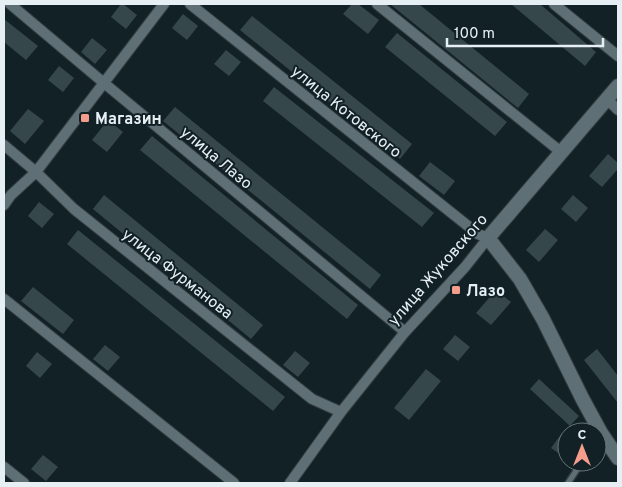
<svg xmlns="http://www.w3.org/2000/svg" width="622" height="487" font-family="Overpass,sans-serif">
<rect width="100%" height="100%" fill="#122126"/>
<path fill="#36474c" d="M121,4H123L137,15L126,29L111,17Z
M352,4H358L379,20L368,34L343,14Z
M390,4H419L529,94L518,108Z
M511,4H540L596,52L585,66Z
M183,14L198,26L187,40L172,28Z
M252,16L412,144L400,159L240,30Z
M4,19L38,46L26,60L4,42Z
M397,33L507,122L495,136L385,47Z
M92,38L107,50L95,64L81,52Z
M226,50L241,62L229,76L214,64Z
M59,66L74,78L63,92L48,80Z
M274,87L434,213L422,227L263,101Z
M175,107L381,275L370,289L163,121Z
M28,109L44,121L25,144L10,131Z
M108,120L123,132L107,152L92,140Z
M152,136L358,305L347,319L140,150Z
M608,154L618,163V169L602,187L589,176Z
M430,162L455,181L444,195L419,176Z
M104,195L263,325L251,339L93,209Z
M573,195L588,208L576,222L561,209Z
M39,202L54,214L42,228L28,216Z
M545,229L558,240L539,262L526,250Z
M78,230L285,397L273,411L67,244Z
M33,287L74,320L63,334L21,301Z
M496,290L511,302L491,325L476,313Z
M455,335L470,347L458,361L443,349Z
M105,345L120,357L108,371L93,359Z
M597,349L618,376V403L584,360Z
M295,351L310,363L298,377L283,365Z
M37,352L52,364L40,378L26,366Z
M426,369L441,381L409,420L394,408Z
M539,379L579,416L570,426L530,389Z
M562,433L567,437V459L551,448Z
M43,455L58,467L46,481L31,469Z"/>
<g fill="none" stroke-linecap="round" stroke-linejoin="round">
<defs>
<path id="lane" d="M568,483L582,462"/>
<path id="street" d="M10,4L104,83L405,332
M190,4L478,234L488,238L465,267L405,332L341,412L290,483
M377,4L561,152
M554,4L618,56
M607,99L618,110
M4,145L36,172L74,209L312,399L341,412
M4,205L11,195L36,172L164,4
M4,299L234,483
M4,467L24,483"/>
<path id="secondary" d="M618,86L488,238L520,279L543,319L582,398L601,433L618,458"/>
</defs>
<use href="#lane" stroke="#333d41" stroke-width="8"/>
<use href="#street" stroke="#333d41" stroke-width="12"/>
<use href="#secondary" stroke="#333d41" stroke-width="16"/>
<use href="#lane" stroke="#5e7076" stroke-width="5"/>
<use href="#street" stroke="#5e7076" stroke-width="10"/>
<use href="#secondary" stroke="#5e7076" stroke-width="14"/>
</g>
<g fill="#f49d8d" stroke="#122126" stroke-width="2">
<rect x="80" y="113" width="10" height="10" rx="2.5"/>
<rect x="451" y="285" width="10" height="10" rx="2.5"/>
</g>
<g text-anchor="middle" stroke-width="4" stroke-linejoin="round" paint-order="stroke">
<g font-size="16" fill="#e6f0f4" stroke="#122126">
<text transform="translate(347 111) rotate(39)" y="6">улица Котовского</text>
<text transform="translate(217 157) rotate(40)" y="6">улица Лазо</text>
<text transform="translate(437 269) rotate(-49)" y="6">улица Жуковского</text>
<text transform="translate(178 273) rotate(38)" y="6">улица Фурманова</text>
</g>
<g font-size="16" font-weight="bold" fill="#e6f0f4" stroke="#122126" text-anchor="start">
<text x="95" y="124">Магазин</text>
<text x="466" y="296">Лазо</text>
</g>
</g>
<rect width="622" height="487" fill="none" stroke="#e6f0f4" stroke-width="10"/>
<g transform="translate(582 447)"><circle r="24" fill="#122126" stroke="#677478"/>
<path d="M0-4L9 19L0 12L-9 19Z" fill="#f49d8d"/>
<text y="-8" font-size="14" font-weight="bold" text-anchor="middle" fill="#e6f0f4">С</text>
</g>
<path d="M447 38v8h156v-8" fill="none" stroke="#e6f0f4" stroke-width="2.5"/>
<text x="454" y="38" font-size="15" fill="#e6f0f4" stroke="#122126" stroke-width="4" paint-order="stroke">100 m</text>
</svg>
